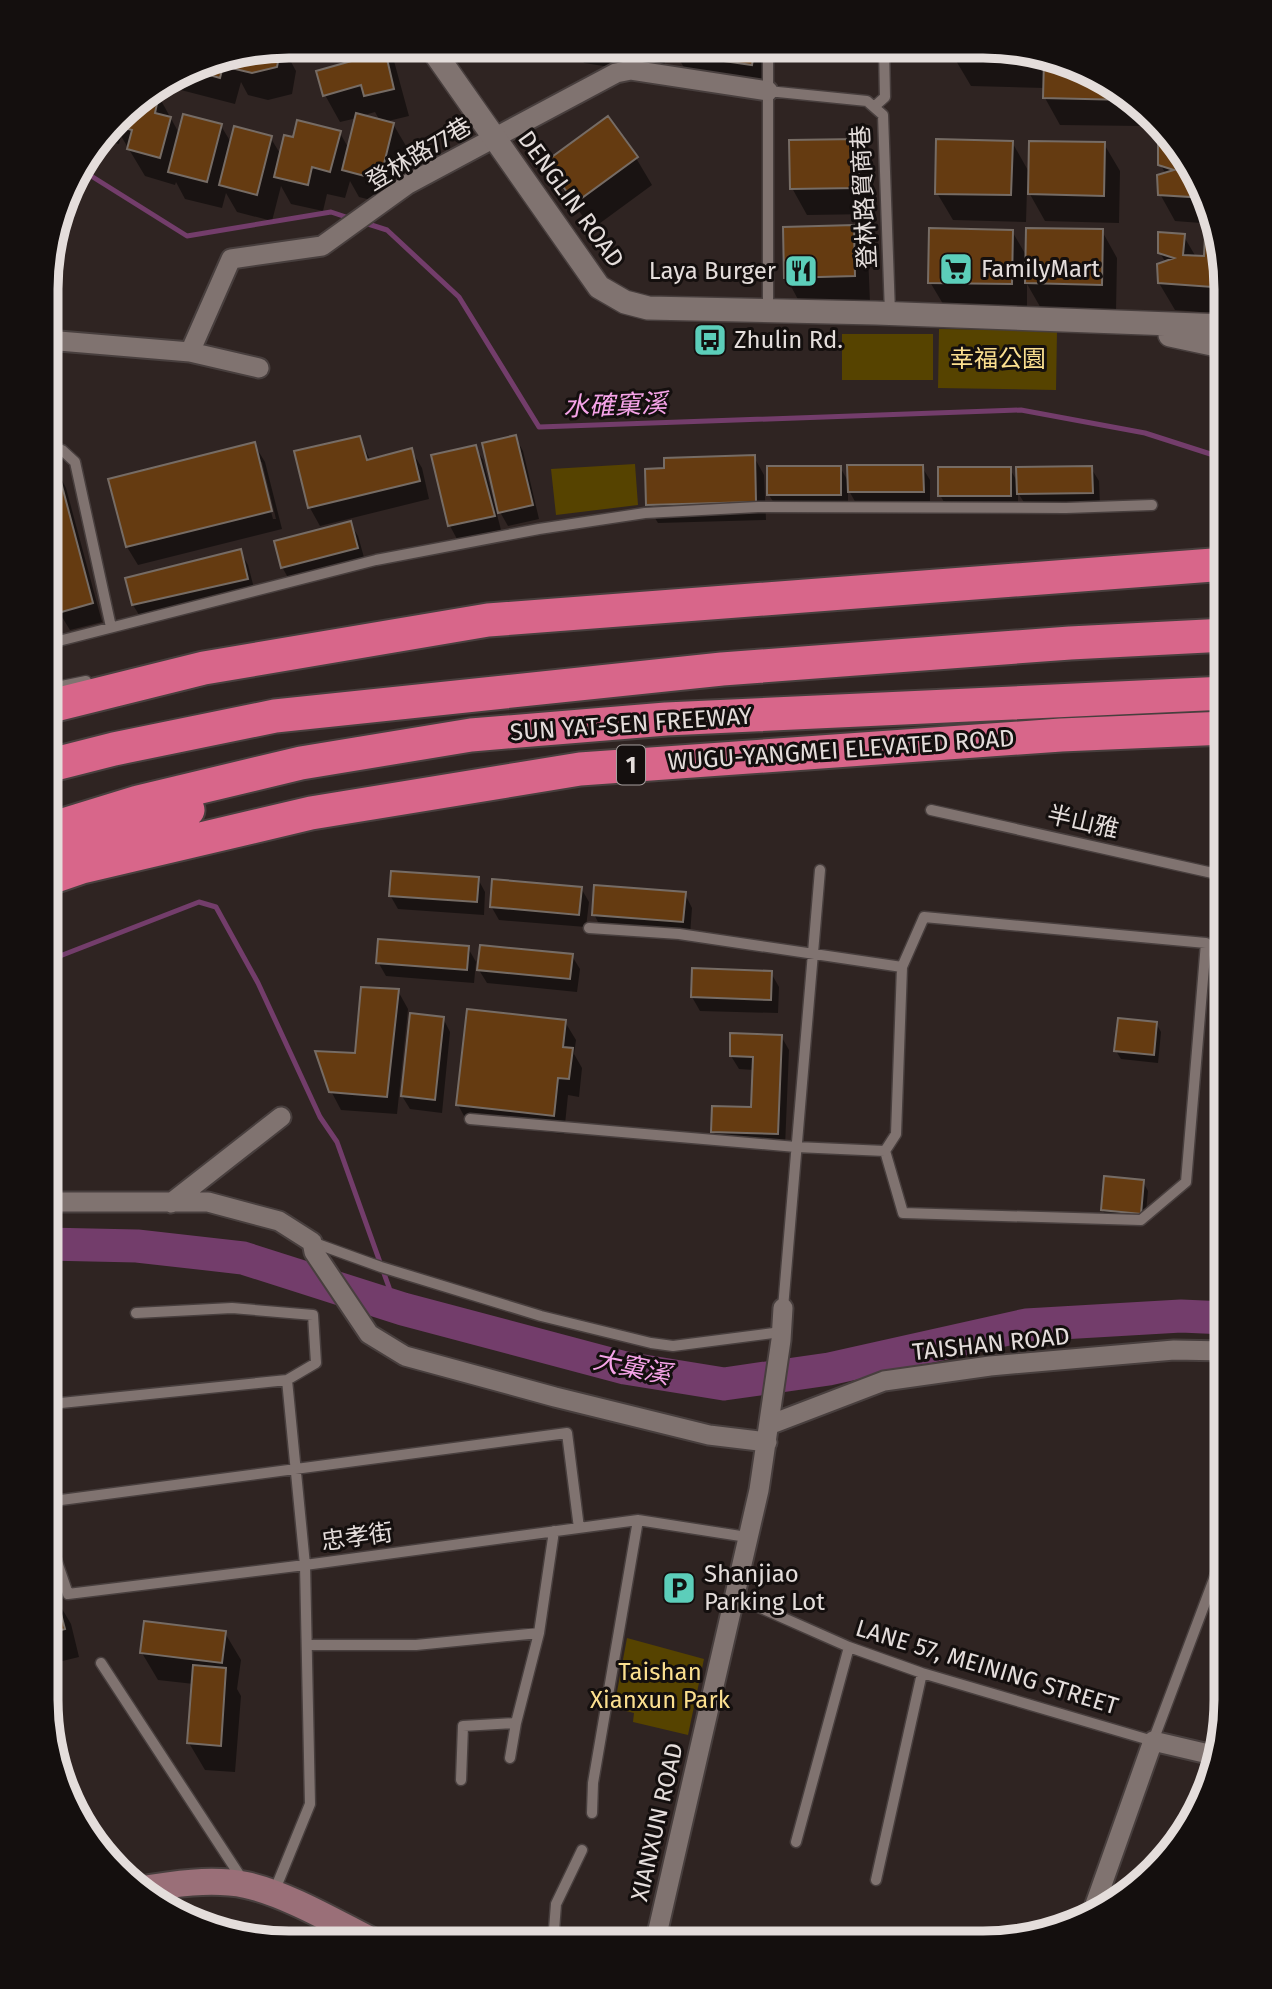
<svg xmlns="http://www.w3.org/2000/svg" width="1272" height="1989" font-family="'Fira Sans','Noto Sans TC',sans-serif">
<rect width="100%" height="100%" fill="#2f2422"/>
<path fill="#564300" d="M939,329L1057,331L1056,390L938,388Z
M842,334H933V380H842Z
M635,464L638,505L556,515L551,469Z
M627,1638L704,1659L688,1735L633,1722L634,1713L614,1708Z"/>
<path fill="#0007" fill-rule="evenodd" d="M289,46H393L397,56L393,48H389L396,61H394L409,116L384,122L393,124L409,151L395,206L359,197L350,181L345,198L327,194L323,211L291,204L281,186L272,221L237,212L226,193L222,208L185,199L176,182L175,185L145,176L121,136L119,144L102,140L128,106L158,95L180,135L221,126L232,144L270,137L281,155L294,139L340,133L349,149L357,118L340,122L325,95L355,62L343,60L342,63L284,49L296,71L292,94L268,100L248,95L241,82L235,104L177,89L172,79L196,64ZM375,112L380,121L361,116Z
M574,46L667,47L663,75L584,63Z
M678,47H774L767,92L692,81L676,54Z
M955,47L1015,48L1132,96L1142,109L1141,126L1060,125L1045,98V88L971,86L955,59Z
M608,119L636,158L652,185L592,229L563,189L548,162Z
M857,141L873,168V214L807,215L792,188Z
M1012,142L1030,174L1104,144L1120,171L1119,223L1045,221L1027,189L1026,222L953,220L937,193Z
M1160,145L1170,146L1208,195L1214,224L1175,221L1160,194L1166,174L1160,164Z
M853,226L868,254L870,303L801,305L786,277Z
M1012,231L1027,257L1102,231L1117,258L1116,311L1042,310L1027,284V311L946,309L930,282Z
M1183,235L1196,257H1205L1216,238L1226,289V314L1175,310L1159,283L1166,263L1160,253Z
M515,437L523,451L539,519L508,526L500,512Z
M359,438L371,461L411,450L422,468L429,499L320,526L310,508L296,453Z
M254,444L265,462L282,529L138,565L127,547ZM258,462H262L276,519H273Z
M475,447L483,460L501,530L457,539L450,526L433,456Z
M754,457L764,475L766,520L658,523L647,505Z
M840,467L849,483L922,467L930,480V505H857L848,489V508H777L769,495Z
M1091,468L1099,481L1100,506L1027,507L1018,493V509H948L940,495L1010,469L1018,483Z
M56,469L66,488L102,622L70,630L59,612Z
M350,523L358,536L365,561L290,581L282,567Z
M240,551L248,565L255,592L141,618L133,605L127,580Z
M47,588L60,632L47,636Z
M478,879L485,892L484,915L398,909L390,895Z
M581,888L589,902L586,927L499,920L491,906Z
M685,894L692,908L690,935L601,928L594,914Z
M468,948L476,962L474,983L386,976L378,962Z
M572,956L580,969L577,992L487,983L479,970Z
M771,973L779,987L778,1013L700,1011L692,997Z
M398,991L408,1009L397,1114L341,1110L331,1091Z
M443,1018L450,1032L442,1113L410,1109L402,1096Z
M565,1022L576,1040L574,1054L582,1068L579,1097L568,1095L564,1134L468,1123L458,1105Z
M1156,1023L1161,1032L1158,1063L1121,1059L1116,1051Z
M781,1036L789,1050L785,1147L721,1145L713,1131L752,1109L754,1070L739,1069L731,1056Z
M1143,1182L1148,1191L1145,1222L1107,1218L1102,1209Z
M55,1597L71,1624L79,1657L46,1665V1600Z
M225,1633L241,1660L237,1689L241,1696L235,1772L205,1770L189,1743L194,1684L158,1680L142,1653Z"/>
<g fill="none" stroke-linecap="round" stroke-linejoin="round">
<path stroke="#733d6b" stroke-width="5" d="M80,169L187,236L331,212L352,219
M365,223L387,230L459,297L539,427L1021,410L1145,433L1226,459
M47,961L199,902L216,907L258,983L320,1117L337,1142L396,1307"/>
<path stroke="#733d6b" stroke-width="33" d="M46,1244L137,1246L243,1258L403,1309L625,1368L724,1384L829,1369L1026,1325L1181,1316L1226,1318"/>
</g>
<path fill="#653b11" stroke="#766c65" stroke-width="2" d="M352,46H384L394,89L364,96L361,85L323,96L316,71L355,60Z
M281,47L277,67L252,73L231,68L234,56Z
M676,47H755L752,65L675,54Z
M954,47L1015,48L1032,55V61L953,59Z
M225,58L220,78L188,69L196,64Z
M1044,60L1127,94V100L1043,98Z
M151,92L159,94L155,113L171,117L160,158L127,149L132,130L113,125L128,106Z
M356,113L394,123L380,180L342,170Z
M183,114L222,124L207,182L168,172Z
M608,116L638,157L575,203L545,162Z
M297,120L341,131L330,172L312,167L308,185L274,177L284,135L293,137Z
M234,126L272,136L257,195L219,185Z
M858,139L859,188L790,189L789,140Z
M936,139L1013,141L1011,195L935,194Z
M1029,141L1105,142L1104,196L1028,194Z
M1158,143L1168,144L1208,198L1158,195L1157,175L1174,170L1158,165Z
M854,225L855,276L784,278L783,227Z
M929,228L1013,230L1012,284L928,283Z
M1026,228L1103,229L1102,285L1025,283Z
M1158,232L1185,234L1183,255L1204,256L1205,235L1216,236L1226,288L1158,283L1157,264L1174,258L1158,253Z
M516,435L533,505L498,513L482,443Z
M360,436L367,460L412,448L420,481L308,508L294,451Z
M255,442L272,511L126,547L108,479Z
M476,445L495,516L448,526L431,455Z
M755,455L756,502L646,505L645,469L664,468V458Z
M847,465H923L924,492H848Z
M767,466H841V495H767Z
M1092,466L1093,493L1017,494L1016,467Z
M57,467L93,603L58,613L47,574V470Z
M938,467H1011V496H938Z
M351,521L358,548L281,568L274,541Z
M241,549L248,579L132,605L125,578Z
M391,871L479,877L477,902L389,896Z
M492,879L582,887L579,915L490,907Z
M594,885L686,892L683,922L592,915Z
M378,939L469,946L467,970L376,963Z
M480,945L573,954L570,979L477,970Z
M692,968L772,971L771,1000L691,997Z
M361,987L399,989L387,1097L329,1092L315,1051L355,1053Z
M467,1009L566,1020L563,1047L573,1048L569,1079L558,1078L554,1116L456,1105Z
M410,1013L444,1017L435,1100L401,1096Z
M1118,1018L1157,1022L1154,1055L1114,1051Z
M730,1033L782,1035L778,1134L711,1132L712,1106L751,1107L753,1057L730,1056Z
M1104,1176L1144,1180L1141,1214L1101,1210Z
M56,1595L65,1629L46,1634V1598Z
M144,1621L226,1631L222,1663L140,1653Z
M193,1665L226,1668L221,1746L187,1743Z"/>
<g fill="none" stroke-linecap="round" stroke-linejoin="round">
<defs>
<path id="service" d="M768,91L867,101L883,115L890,313
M875,106L885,97L884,47
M768,310V47
M47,446L62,450L75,462L111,627
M47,644L376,560L539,529L645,513L758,507L1066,508L1152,505
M47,689L86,681
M931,810L1226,876
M470,1119L796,1147L885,1151L896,1134L902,967L679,934L589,928
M885,1151L903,1213L1141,1220L1186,1182L1206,943L924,917L902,967
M312,1242L381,1267L541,1316L651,1343L673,1346L781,1332
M783,1308L820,870
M51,1404L287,1380
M46,1502L567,1433L579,1528
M46,1530L68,1594L305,1565L287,1380L316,1363L313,1315L232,1308L136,1313
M734,1596L849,1647L922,1673L1153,1741L1226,1547
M307,1645H416L539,1633
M101,1663L242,1879
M510,1758L516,1723
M461,1780L463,1726L516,1723L539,1633L554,1531
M592,1813L593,1783L638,1520
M796,1842L849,1647
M876,1880L922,1673
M274,1892L310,1804L305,1565L638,1520L747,1537
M565,1942L554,1930L556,1904L582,1850"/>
<path id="minor" d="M47,340L190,352L259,368
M190,352L231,259L322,246L408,184L616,73L631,70L768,91
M46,1202H208L279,1221L312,1242L314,1252L369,1334L405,1356L555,1397L709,1435L767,1442
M171,1203L281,1117
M769,1425L884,1381L990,1366L1174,1350L1226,1351
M1092,1913L1153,1741L1217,1756
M655,1943L759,1490L781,1340L783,1308"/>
<path id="tertiary" d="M430,46L599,287L625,302L648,308L876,313L1226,326
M1170,335L1226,347"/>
<path id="secondary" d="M138,1890C172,1884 212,1878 246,1885C287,1894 336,1923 374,1942"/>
<path id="motorway" d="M47,707L204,668L488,620L1226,564
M47,766L114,749L275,716L722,669L1070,643L1226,635
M47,830L138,802L301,763L471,735L666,719L1226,693
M75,852L121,833L188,810
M47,879L82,867L311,813L580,769L1061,735L1226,728"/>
</defs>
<use href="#service" stroke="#483f3e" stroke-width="13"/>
<use href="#minor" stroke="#483f3e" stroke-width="23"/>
<use href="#tertiary" stroke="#483f3e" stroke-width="26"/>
<use href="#secondary" stroke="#483f3e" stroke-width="30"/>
<use href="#motorway" stroke="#483f3e" stroke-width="37"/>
<use href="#service" stroke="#807370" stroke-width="10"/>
<use href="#minor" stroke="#807370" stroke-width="19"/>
<use href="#tertiary" stroke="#807370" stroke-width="23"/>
<use href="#secondary" stroke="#9a6f78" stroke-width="26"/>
<use href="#motorway" stroke="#d8668a" stroke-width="33"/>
</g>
<defs>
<symbol id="supermarket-square" viewBox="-11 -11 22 22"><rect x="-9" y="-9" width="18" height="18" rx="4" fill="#5cceba" stroke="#140f0e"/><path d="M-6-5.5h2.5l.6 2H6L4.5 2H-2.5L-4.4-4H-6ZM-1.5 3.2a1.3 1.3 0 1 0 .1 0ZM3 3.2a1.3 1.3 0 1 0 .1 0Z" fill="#111"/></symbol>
<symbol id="restaurant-square" viewBox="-11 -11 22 22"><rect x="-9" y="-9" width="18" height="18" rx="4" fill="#5cceba" stroke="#140f0e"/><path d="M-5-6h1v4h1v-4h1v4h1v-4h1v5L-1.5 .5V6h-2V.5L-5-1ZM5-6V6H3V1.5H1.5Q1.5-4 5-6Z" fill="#111"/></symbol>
<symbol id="bus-square" viewBox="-11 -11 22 22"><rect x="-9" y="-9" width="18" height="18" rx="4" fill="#5cceba" stroke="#140f0e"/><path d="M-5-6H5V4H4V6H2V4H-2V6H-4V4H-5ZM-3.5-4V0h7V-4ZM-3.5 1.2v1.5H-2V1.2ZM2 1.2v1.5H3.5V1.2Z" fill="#111"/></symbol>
<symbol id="parking-square" viewBox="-11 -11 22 22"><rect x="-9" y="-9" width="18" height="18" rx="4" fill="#5cceba" stroke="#140f0e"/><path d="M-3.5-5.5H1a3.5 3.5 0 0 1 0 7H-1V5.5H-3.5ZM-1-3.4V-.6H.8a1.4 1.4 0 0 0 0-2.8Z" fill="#111"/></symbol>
</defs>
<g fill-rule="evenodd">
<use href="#supermarket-square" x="937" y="250" width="38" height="38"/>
<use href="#restaurant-square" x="782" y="252" width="38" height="38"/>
<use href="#bus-square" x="691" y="321" width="38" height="38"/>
<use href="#parking-square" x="660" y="1569" width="38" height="38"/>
</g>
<g text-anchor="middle" stroke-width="6" stroke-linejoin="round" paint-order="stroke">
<rect fill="#140f0e" stroke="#a69f9e" stroke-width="2" x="617" y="745.5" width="28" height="39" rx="5"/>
<g font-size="23" font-weight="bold" fill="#e4dddb">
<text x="631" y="773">1</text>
</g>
<g font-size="24" fill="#e4dddb" stroke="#140f0e">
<text transform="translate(419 154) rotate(-31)" y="8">登林路77巷</text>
<text transform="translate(864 197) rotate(-93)" y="8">登林路貿商巷</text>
<text transform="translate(571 199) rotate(54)" y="8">DENGLIN ROAD</text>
<text transform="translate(631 724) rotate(-4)" y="8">SUN YAT-SEN FREEWAY</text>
<text transform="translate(841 750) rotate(-4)" y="8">WUGU-YANGMEI ELEVATED ROAD</text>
<text transform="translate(1083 822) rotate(13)" y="8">半山雅</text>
<text transform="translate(991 1344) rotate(-6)" y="8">TAISHAN ROAD</text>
<text transform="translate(357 1537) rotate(-8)" y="8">忠孝街</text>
<text transform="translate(987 1667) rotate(17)" y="8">LANE 57, MEINING STREET</text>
<text transform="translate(657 1822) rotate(-77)" y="8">XIANXUN ROAD</text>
</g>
<g font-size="24" fill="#e4dddb" stroke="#140f0e" text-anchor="start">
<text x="981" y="277">FamilyMart</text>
<text x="776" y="279" text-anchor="end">Laya Burger</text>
<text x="734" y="348">Zhulin Rd.</text>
<text x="704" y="1582">Shanjiao<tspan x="704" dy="28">Parking Lot</tspan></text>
</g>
<g font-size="24" fill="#fbdf8f" stroke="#140f0e">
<text x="998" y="367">幸福公園</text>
<text x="660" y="1680">Taishan<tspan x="660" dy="28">Xianxun Park</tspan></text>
</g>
<g font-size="26" font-style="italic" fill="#f6a4e9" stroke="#140f0e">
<text transform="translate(615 405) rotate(-2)" y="9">水確窠溪</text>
<text transform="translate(632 1367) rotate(12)" y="9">大窠溪</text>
</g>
</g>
<path d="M0 0H1272V1989H0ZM289 58H983A231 231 0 0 1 1214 289V1700A231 231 0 0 1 983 1931H289A231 231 0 0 1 58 1700V289A231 231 0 0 1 289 58Z" fill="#140f0e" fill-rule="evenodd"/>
<path fill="none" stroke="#e4dddb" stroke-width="9" d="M289 58H983A231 231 0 0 1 1214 289V1700A231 231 0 0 1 983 1931H289A231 231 0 0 1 58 1700V289A231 231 0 0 1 289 58Z"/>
</svg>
